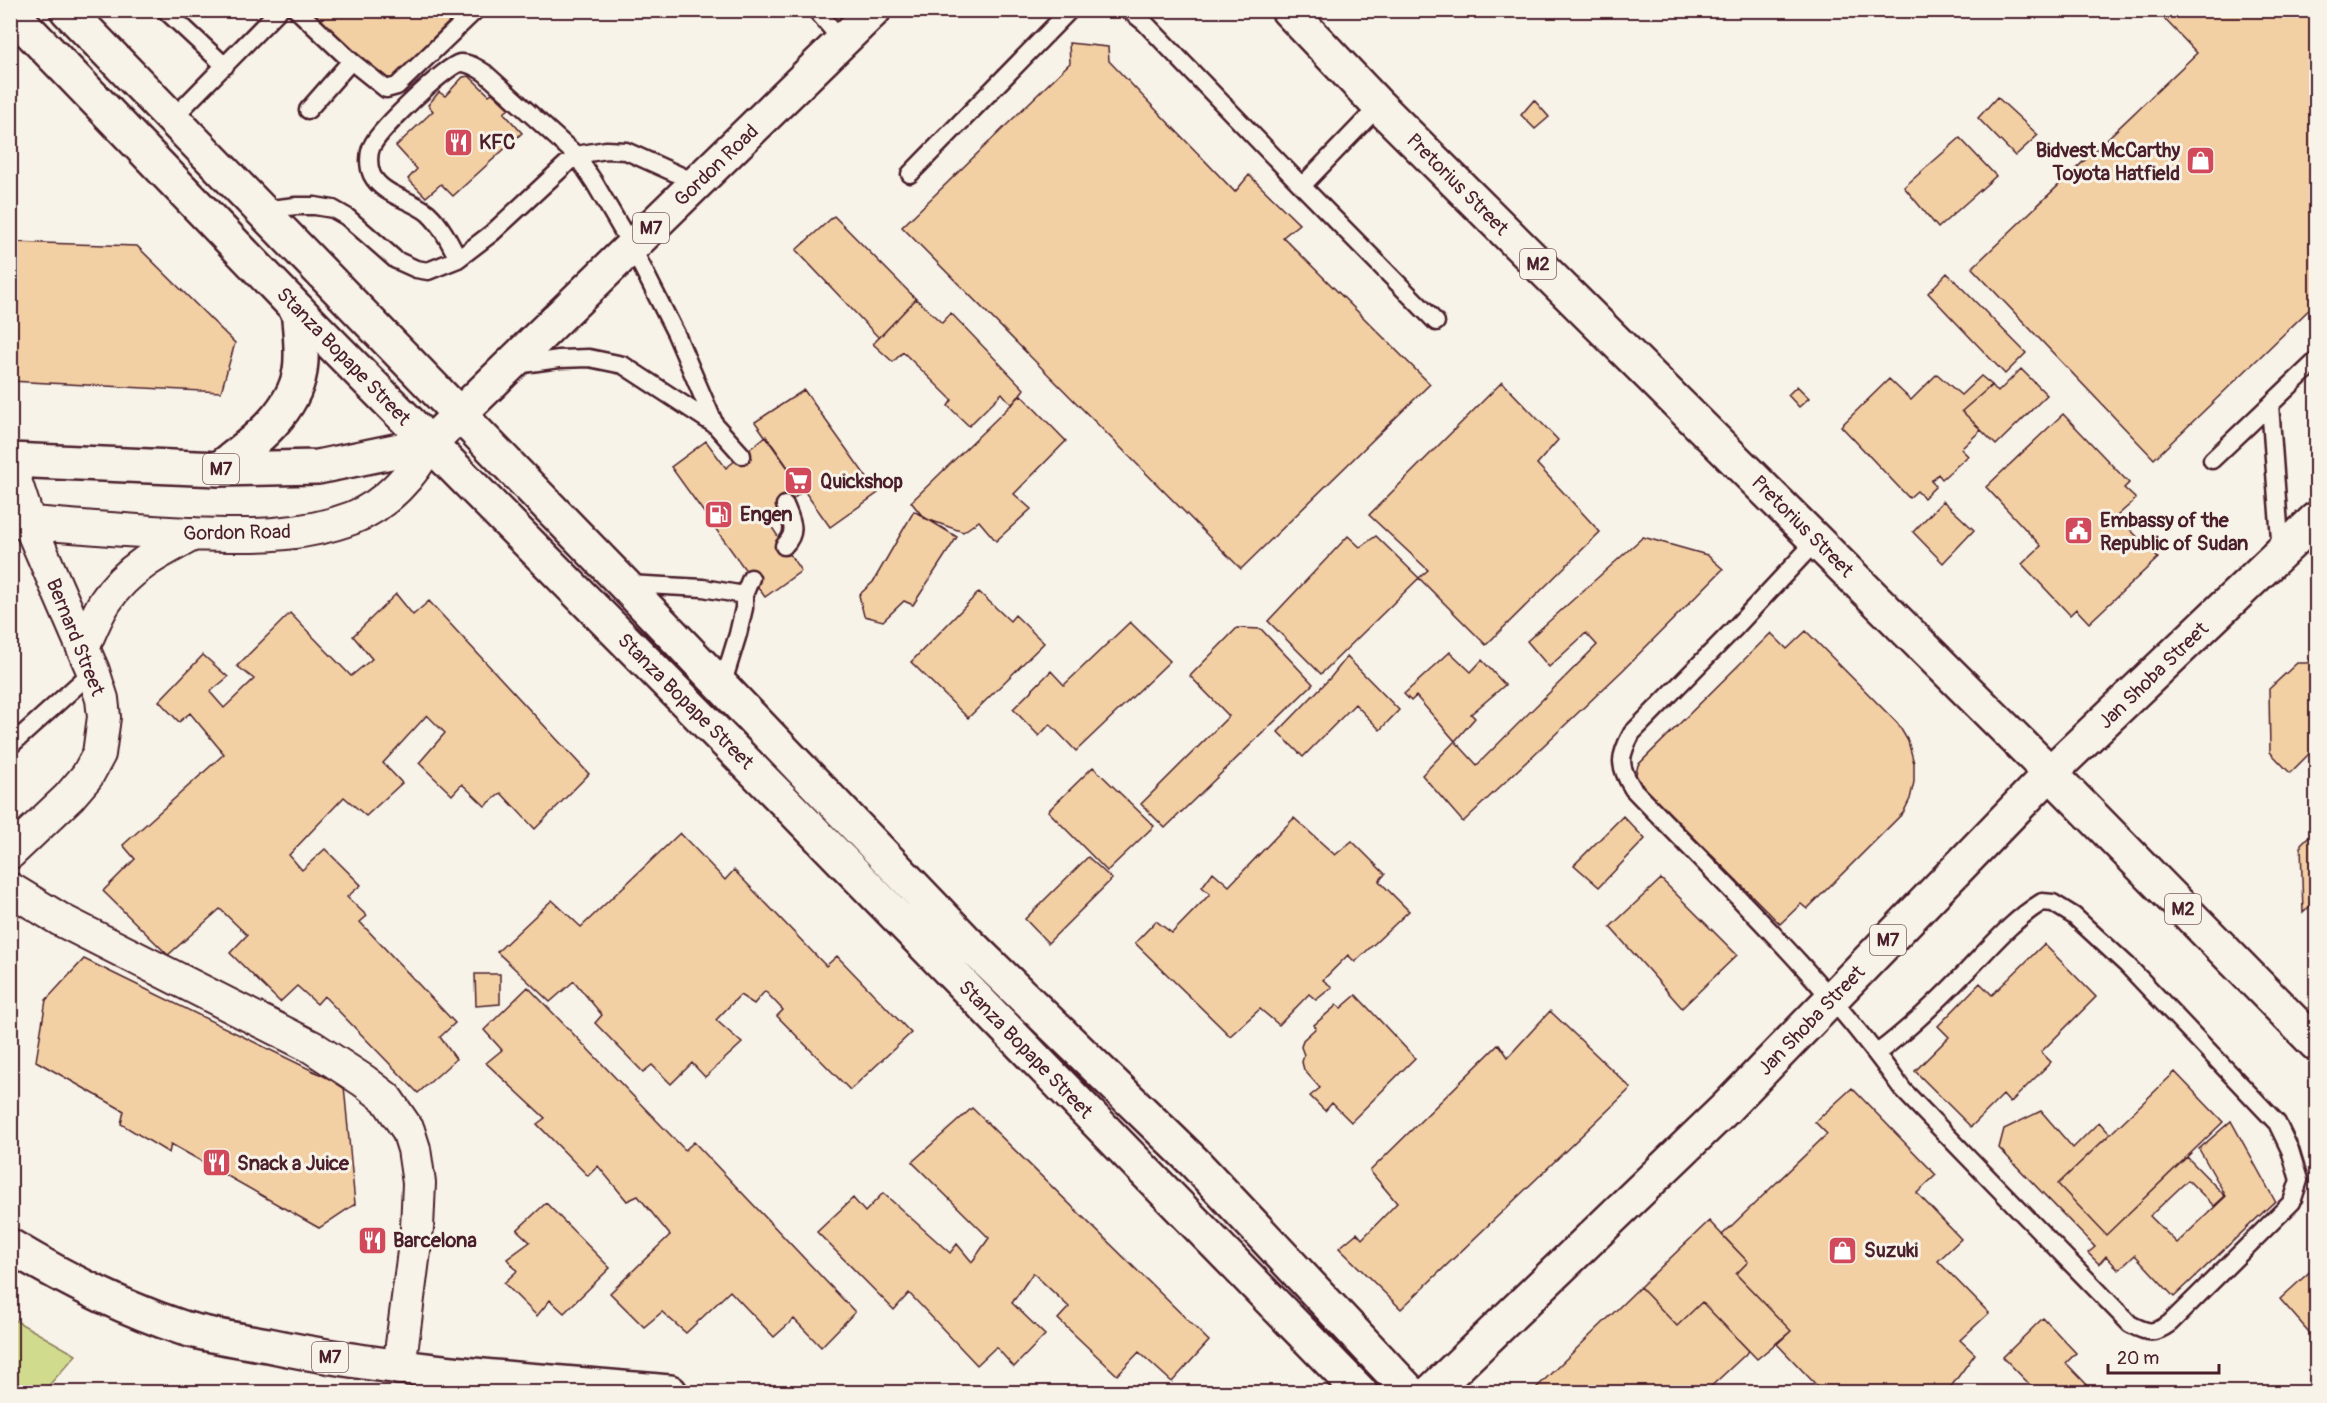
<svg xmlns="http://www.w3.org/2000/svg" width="2327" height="1403" font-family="Pangolin,sans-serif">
<rect width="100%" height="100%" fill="#f7f3e8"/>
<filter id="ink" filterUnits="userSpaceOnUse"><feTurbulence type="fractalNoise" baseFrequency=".0167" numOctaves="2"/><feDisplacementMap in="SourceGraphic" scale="12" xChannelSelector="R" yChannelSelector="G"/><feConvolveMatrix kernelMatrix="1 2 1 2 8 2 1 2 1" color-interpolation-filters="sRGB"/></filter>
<g filter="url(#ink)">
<path fill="#d0db8e" stroke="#8d7d5c" stroke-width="1.5" d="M11,1318L76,1355L43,1392H11Z"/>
<path fill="#f3cfa4" stroke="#4a1f2b" stroke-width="1.5" d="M311,10H461L385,86Z
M2156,10H2316V303L2154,459L1972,268L2197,53Z
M1069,43L1108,47L1109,61L1235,192L1249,175L1299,224L1283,237L1430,384L1241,569L902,227L1070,63Z
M469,76L489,95L492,93L509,109L504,113L522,133L453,196L441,184L426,197L408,179L417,169L396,146L433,111L428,105L439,92L445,96L463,77Z
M1997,97L2038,135L2015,156L1978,118Z
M1534,100L1549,117L1535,129L1521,115Z
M1960,138L1996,176L1938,228L1904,187Z
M834,216L916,299L879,338L796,250Z
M10,242L137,246L235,343L221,392L10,381Z
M1947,273L2026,353L2005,374L1928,293Z
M916,299L942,323L951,313L1024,389L1012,405L1002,393L969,426L948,406L952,400L903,352L893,362L873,344Z
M2021,369L2047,395L1996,445L1962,411L1992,385L1998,392Z
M1937,374L1961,395L1981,376L1992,385L1962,411L1981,430L1961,449L1968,456L1942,479L1938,474L1931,481L1936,486L1924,498L1917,491L1909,498L1841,426L1889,379L1911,400Z
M1502,382L1558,440L1537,464L1600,532L1486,645L1419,578L1428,570L1369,515Z
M1797,386L1809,398L1799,407L1788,395Z
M804,390L878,493L830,527L755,422Z
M1021,395L1066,441L1014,494L1031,509L996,541L979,521L963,532L924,518L911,502Z
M2063,414L2129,483L2124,488L2136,499L2117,516L2158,558L2089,623L2076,609L2070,615L2022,564L2041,546L1986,487Z
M766,436L804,490L767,520L801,571L765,597L671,467L706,441L726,468Z
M1943,501L1974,530L1943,563L1913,532Z
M914,511L957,537L913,605L904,601L883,621L864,616L859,595L873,582Z
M1348,536L1360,547L1376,536L1419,578L1321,674L1268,621Z
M1643,537L1707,555L1723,569L1623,670L1463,822L1422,775L1455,741L1477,765L1597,645L1586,633L1549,667L1527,641Z
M979,592L1010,621L1015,615L1044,643L968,718L911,662Z
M396,594L413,615L429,601L589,774L535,829L501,793L485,806L462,784L452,795L419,763L445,733L427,715L383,763L402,783L366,816L344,797L289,855L302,870L325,849L361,885L347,897L367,916L360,922L455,1023L440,1037L456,1059L418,1093L324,996L317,1004L297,986L280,1002L230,953L247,935L220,909L168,955L103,891L135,859L123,845L224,754L190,713L179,722L159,701L203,655L228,677L210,692L224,708L254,679L237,666L290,613L351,676L372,659L353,636Z
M1130,622L1170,661L1076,751L1050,724L1039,736L1013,709L1051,671L1064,685Z
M1237,628L1261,629L1313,684L1165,828L1141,804L1229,716L1190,676Z
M1806,631L1898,724L1908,741L1914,763V782L1910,799L1903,813L1807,909L1801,904L1780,924L1635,778L1638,765L1771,633L1787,649Z
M1450,652L1471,672L1482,660L1505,685L1471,714L1475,718L1455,741L1416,696L1411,701L1404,694Z
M2316,654V747L2290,773L2270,752L2269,689L2297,663H2307Z
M1347,657L1399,710L1380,730L1355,704L1303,757L1278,732L1331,677Z
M1093,767L1154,826L1107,871L1048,811Z
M1623,816L1645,839L1599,887L1574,865Z
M1294,818L1335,855L1352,841L1385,874L1379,881L1409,911L1355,962L1348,955L1323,980L1332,987L1316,1000L1309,994L1279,1025L1260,1009L1230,1036L1135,943L1156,921L1172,933L1210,894L1202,887L1213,872L1229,886Z
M2316,829V900L2303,913L2301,844Z
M680,833L725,880L734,870L826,966L837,956L911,1033L850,1090L777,1016L783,1010L765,991L754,1004L740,995L716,1020L742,1043L705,1077L692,1063L671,1084L652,1065L643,1072L595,1023L602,1015L574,981L550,1002L497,952L552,900L581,927Z
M1088,857L1112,879L1048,943L1025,919Z
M1661,879L1737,955L1682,1008L1610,927Z
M2044,944L2096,997L2041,1052L2051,1062L2010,1103L2003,1095L1971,1127L1915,1071L1949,1037L1938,1026L1980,983L1992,995Z
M84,959L344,1086L355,1204L319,1228L171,1144L169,1153L121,1124L124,1111L36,1061L46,1000Z
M475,974H500V1004L476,1006Z
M528,987L685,1150L694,1142L855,1312L821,1347L794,1319L774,1337L730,1291L686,1333L662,1312L644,1327L610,1293L670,1235L638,1196L627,1201L598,1166L588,1176L537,1124L545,1118L486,1063L502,1050L484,1030Z
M1356,995L1415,1058L1351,1122L1332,1103L1325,1111L1310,1096L1320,1088L1304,1070L1302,1062L1304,1055L1301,1047L1303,1040L1316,1028L1314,1025L1337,1005L1341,1008Z
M1550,1011L1631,1088L1401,1309L1339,1248L1357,1233L1362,1239L1397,1203L1370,1171L1499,1044L1508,1057Z
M2175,1072L2223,1122L2106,1235L2058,1184Z
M1852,1088L1936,1175L1917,1193L1961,1239L1938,1261L1989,1313L1960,1340L1975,1354L1947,1392H1823L1777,1344L1791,1331L1736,1274L1748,1262L1722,1235L1827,1134L1815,1122Z
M972,1108L1209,1341L1172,1382L1139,1352L1117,1375L1058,1319L1069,1307L1033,1273L1012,1303L1045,1335L1014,1367L996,1347L977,1365L909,1293L894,1310L817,1232L853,1198L865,1212L883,1193L950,1253L957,1244L972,1262L989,1238L912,1162Z
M2041,1111L2073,1148L2099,1122L2110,1134L2058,1184L2106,1235L2187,1157L2225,1196L2214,1206L2188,1180L2150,1216L2177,1243L2226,1196L2199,1149L2231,1121L2275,1201L2174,1297L2135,1255L2119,1270L2106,1256L2099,1264L2088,1253L2095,1247L1999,1148L2004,1129Z
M546,1203L610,1268L564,1313L550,1300L537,1316L504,1283L517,1271L507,1259L530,1242L517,1230Z
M1709,1221L1748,1262L1736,1274L1791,1331L1757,1359L1702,1302L1677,1326L1640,1287Z
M2316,1266V1340L2280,1299Z
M1640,1287L1677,1326L1702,1302L1749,1351L1705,1392H1532Z
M2043,1318L2076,1353L2066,1363L2094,1392H2037L2003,1357Z"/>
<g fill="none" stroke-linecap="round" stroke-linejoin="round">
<defs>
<path id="service" d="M165,10L225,66
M297,10L351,61L308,110
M816,10L843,42
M1129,10L1144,22L1302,186
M351,61L386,89L397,86L476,10
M1379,106L1302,186L1436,322
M172,119L279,10
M910,174L1070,10
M261,210L296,206H315L333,209L347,217L396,260L416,269L428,271L458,259L492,233L576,155L606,150L626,151L697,183
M458,259C450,243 442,226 428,213C412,200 382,195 372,175C368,166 368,152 373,144C381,129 444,67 460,63C469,62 477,68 485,73L576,155L594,182L632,247L676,334L715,425
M516,365L559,359L589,358L623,365L715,425L742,455
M2270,405L2281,553
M2212,460L2316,361
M1817,540L1733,630L1632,733C1619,757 1618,765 1633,789C1726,886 1825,980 1903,1090L2130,1324C2147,1333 2154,1335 2170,1323L2292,1202L2299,1180L2290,1150L2277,1123L2127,965L2074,916L2053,903L2042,902C2014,919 1992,945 1968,970C1940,999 1910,1029 1877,1053
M784,546C798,532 792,522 785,505
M627,584L703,588L744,595
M722,686L738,634L744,608V595L751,578
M10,746L93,671"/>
<path id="minor" d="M10,465L29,523L93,671L102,699L104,717L99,754L87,776L69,797L10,853
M10,521C70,526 129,531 189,534C244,536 299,538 352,518C386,505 413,475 429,444
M83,648C90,632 96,616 105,602C126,569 161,551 194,534
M10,889L61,920L312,1047L364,1081L386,1098L408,1130L414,1149L419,1183L417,1228L399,1368"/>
<path id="secondary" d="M67,10L623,583L965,940L1194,1162L1410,1392
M10,11L298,310L790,807L1360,1392"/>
<path id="primary" d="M1288,10L1379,106L2050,773L2316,1044
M10,460L219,469L318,467L429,444L874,10
M219,469C251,444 293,414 300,371C303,351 300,330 298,310
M10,1246C65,1279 122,1308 183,1328C210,1336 240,1340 268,1345C400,1373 535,1380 670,1392
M1431,1392L1726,1108L2050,773L2316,519"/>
</defs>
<use href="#service" stroke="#4a1f2b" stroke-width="21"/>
<use href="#minor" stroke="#4a1f2b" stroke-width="36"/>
<use href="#secondary" stroke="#4a1f2b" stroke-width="38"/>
<use href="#primary" stroke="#4a1f2b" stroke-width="38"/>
<use href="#service" stroke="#f7f3e8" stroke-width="16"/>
<use href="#minor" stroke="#f7f3e8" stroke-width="32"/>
<use href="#secondary" stroke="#f7f3e8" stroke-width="33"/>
<use href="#primary" stroke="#f7f3e8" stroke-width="33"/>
</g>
</g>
<defs>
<symbol id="restaurant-square" viewBox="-11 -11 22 22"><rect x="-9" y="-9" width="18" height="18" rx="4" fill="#d1495b" stroke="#f7f3e8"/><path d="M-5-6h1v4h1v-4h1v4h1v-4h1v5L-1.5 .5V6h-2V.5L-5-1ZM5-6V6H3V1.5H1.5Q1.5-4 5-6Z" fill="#fff"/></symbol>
<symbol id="shop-square" viewBox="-11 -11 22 22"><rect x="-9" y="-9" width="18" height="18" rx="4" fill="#d1495b" stroke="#f7f3e8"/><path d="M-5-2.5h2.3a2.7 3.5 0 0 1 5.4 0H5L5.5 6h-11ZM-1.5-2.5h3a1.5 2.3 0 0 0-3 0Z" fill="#fff"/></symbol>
<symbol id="supermarket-square" viewBox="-11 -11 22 22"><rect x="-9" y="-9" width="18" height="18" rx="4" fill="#d1495b" stroke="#f7f3e8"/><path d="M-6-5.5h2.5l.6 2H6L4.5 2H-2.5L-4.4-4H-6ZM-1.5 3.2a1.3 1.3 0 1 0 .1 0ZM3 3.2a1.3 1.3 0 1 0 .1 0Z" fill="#fff"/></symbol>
<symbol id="fuel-square" viewBox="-11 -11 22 22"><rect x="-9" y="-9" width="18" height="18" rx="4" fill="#d1495b" stroke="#f7f3e8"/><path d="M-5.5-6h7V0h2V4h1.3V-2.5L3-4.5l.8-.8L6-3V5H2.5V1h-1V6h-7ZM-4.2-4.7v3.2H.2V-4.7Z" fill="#fff"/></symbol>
<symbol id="civic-square" viewBox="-11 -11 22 22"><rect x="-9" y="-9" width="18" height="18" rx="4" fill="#d1495b" stroke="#f7f3e8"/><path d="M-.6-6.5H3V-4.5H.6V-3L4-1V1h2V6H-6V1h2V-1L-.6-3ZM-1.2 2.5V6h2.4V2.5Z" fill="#fff"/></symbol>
</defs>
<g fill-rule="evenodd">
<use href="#restaurant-square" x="442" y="126" width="33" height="33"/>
<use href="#shop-square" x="2184" y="144" width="33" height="33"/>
<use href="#supermarket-square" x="782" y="464" width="33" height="33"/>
<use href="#fuel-square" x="702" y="498" width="33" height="33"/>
<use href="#civic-square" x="2062" y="514" width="33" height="33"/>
<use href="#restaurant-square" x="200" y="1146" width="33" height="33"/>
<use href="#restaurant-square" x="356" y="1224" width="33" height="33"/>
<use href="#shop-square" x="1826" y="1234" width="33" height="33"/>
</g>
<g text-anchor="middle" stroke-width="6" stroke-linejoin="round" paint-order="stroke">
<g fill="#f7f3e8" stroke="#7e5f64" stroke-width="1.5">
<rect x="633" y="213" width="36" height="30" rx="4.5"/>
<rect x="1520" y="249" width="36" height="30" rx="4.5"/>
<rect x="203" y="454" width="36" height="30" rx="4.5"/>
<rect x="2165" y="894" width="36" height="30" rx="4.5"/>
<rect x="1870" y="925" width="36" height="30" rx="4.5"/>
<rect x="312" y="1342" width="36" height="30" rx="4.5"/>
</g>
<g font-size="18" font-weight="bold" fill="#4a1f2b">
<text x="651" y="234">M7</text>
<text x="1538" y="270">M2</text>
<text x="221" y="475">M7</text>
<text x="2183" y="915">M2</text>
<text x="1888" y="946">M7</text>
<text x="330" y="1363">M7</text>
</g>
<g font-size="20" font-weight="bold" fill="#4a1f2b" stroke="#f7f3e8" text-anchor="start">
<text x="479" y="149">KFC</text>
<text x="2180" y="157" text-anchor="end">Bidvest McCarthy<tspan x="2180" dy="23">Toyota Hatfield</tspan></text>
<text x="820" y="488">Quickshop</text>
<text x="740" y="521">Engen</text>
<text x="2100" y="527">Embassy of the<tspan x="2100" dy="23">Republic of Sudan</tspan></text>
<text x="237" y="1170">Snack a Juice</text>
<text x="393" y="1247">Barcelona</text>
<text x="1864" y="1257">Suzuki</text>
</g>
<g font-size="20" fill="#4a1f2b" stroke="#f7f3e8">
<text transform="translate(716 165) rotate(-44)" y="7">Gordon Road</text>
<text transform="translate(1458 184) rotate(45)" y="7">Pretorius Street</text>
<text transform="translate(344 356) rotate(46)" y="7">Stanza Bopape Street</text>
<text transform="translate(1803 526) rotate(45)" y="7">Pretorius Street</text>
<text transform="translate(237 532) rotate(-1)" y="7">Gordon Road</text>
<text transform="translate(76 637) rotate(68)" y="7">Bernard Street</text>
<text transform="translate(2153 675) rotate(-44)" y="7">Jan Shoba Street</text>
<text transform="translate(686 701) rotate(45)" y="7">Stanza Bopape Street</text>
<text transform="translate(1811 1020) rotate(-46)" y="7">Jan Shoba Street</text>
<text transform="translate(1026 1049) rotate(46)" y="7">Stanza Bopape Street</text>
</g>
</g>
<rect width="2327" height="1403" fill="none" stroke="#f7f3e8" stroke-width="36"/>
<rect x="18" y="18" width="2291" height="1367" fill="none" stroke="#4a1f2b" stroke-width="2" filter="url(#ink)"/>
<path d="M2108 1364v9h111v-9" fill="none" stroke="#4a1f2b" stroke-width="3"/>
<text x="2117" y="1364" font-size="18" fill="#4a1f2b" stroke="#f7f3e8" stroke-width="4.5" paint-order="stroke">20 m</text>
</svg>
